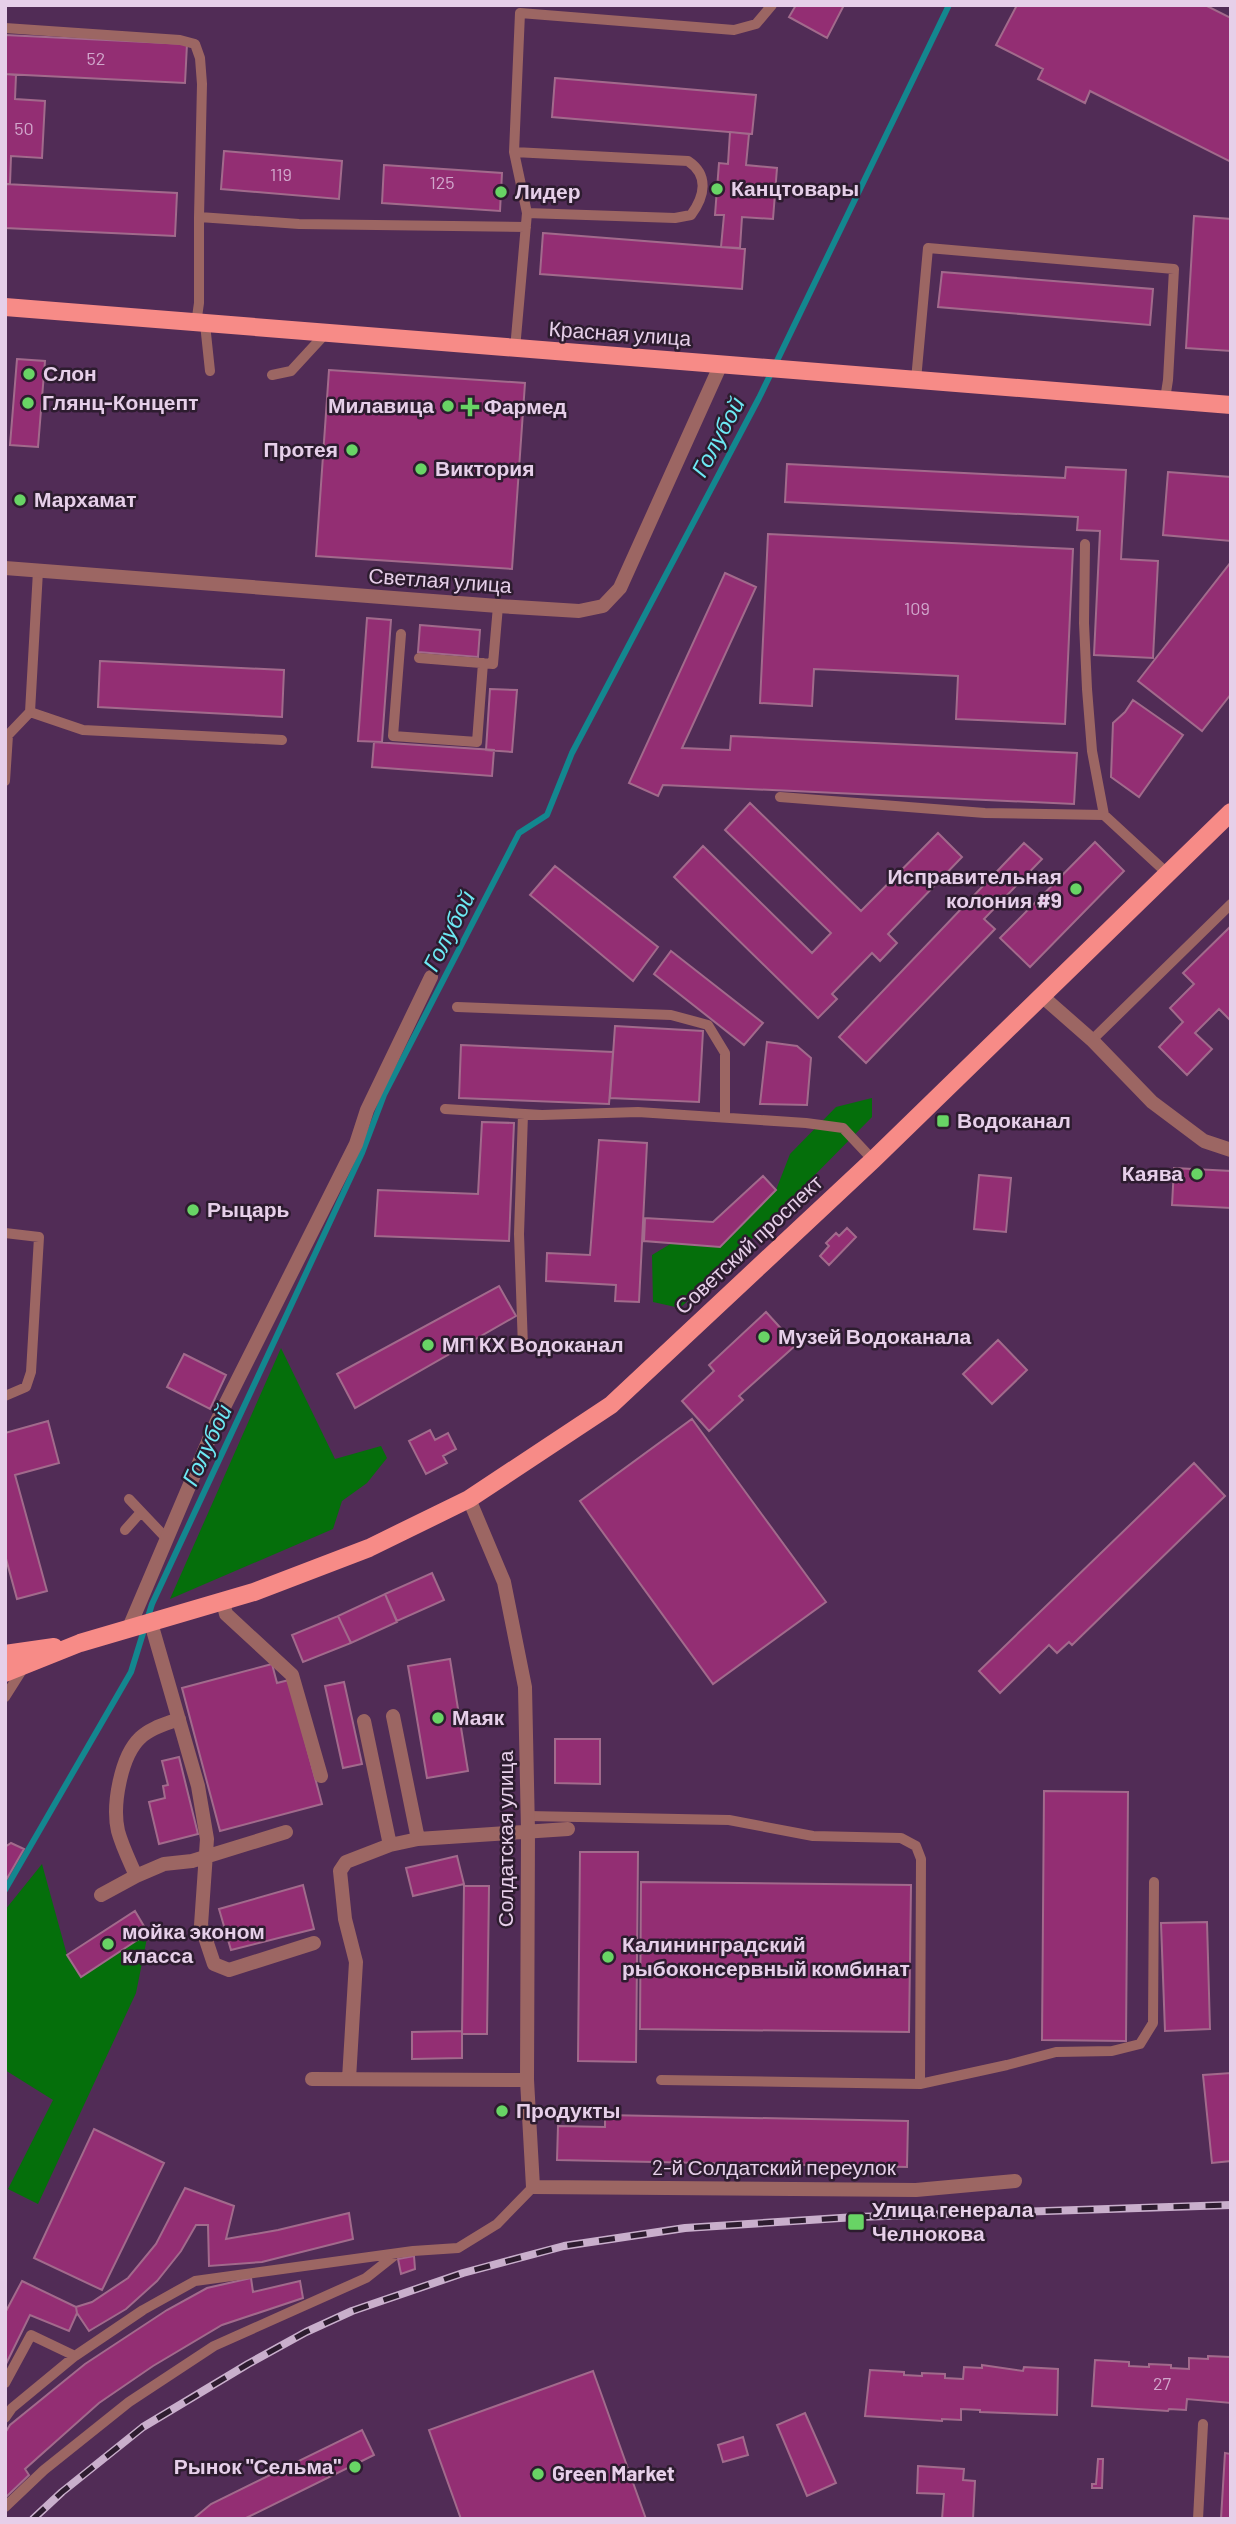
<svg xmlns="http://www.w3.org/2000/svg" width="1236" height="2524" font-family="Barlow,sans-serif">
<rect width="100%" height="100%" fill="#512c56"/>
<path fill="#056f0b" d="M872,1098V1117L729,1262L680,1308L653,1302L652,1255L672,1243L720,1247L776,1190L790,1154L836,1107Z
M281,1348L335,1459L381,1446L387,1458L367,1483L342,1501L333,1529L170,1599Z
M42,1864L67,1955L81,1977L148,1933L136,1993L38,2204L8,2189L53,2100L5,2070V1910Z"/>
<g fill="none" stroke-linecap="round" stroke-linejoin="round">
<path stroke="#13878f" stroke-width="6" d="M5,1890L131,1672L152,1604L362,1153L384,1095L519,833L547,815L572,753L759,398L949,5"/>
</g>
<path fill="#932e73" stroke="#a26a8c" stroke-width="2" d="M796,5H844L827,38L789,17Z
M1017,5H1205L1231,18V162L1090,91L1085,103L1038,79L1043,69L996,45Z
M5,35L187,44L185,83L5,74Z
M5,74L16,75L15,99L45,101L42,158L11,156L10,184H5Z
M555,78L756,95L752,134L552,117Z
M730,132L749,134L746,165L777,168L773,219L742,217L740,248L721,247L724,215H715L719,163L728,164Z
M224,151L342,161L339,199L221,189Z
M384,165L502,173L500,211L382,203Z
M5,184L177,193L175,236L5,228Z
M1194,216L1231,219V351L1186,348Z
M543,233L745,249L742,289L540,274Z
M942,272L1153,289L1150,325L938,307Z
M17,359L45,361L38,447L10,445Z
M329,370L525,383L512,569L316,556Z
M787,464L1065,478L1066,467L1126,470L1121,559L1158,561L1153,658L1094,655L1100,531L1077,530L1078,517L785,502Z
M1168,472L1231,477V541L1163,535Z
M768,534L1073,549L1065,724L956,719L958,676L814,669L812,706L760,703Z
M1231,562V694L1202,731L1138,681Z
M725,573L756,587L682,748L730,750L731,736L1077,753L1074,804L663,785L658,796L629,783Z
M367,618L391,620L382,742L358,741Z
M420,625L480,630L478,657L418,652Z
M100,661L284,670L282,717L98,707Z
M490,689L517,690L512,752L486,750Z
M1133,700L1183,735L1139,797L1111,777L1113,723L1125,712Z
M374,742L494,750L492,776L372,767Z
M750,803L861,911L938,833L962,857L888,934L897,943L880,961L872,953L832,994L837,999L818,1018L674,877L703,846L812,953L831,933L725,830Z
M1095,842L1124,871L1030,967L1000,938Z
M1024,843L1042,859L984,919L995,929L866,1063L839,1037Z
M555,866L658,947L633,981L530,895Z
M1231,926V1021L1219,1009L1195,1033L1212,1049L1187,1075L1159,1047L1183,1022L1170,1008L1194,984L1183,973Z
M671,951L763,1023L744,1045L654,974Z
M615,1026L703,1031L699,1102L610,1098Z
M767,1042L797,1046L811,1058L807,1105L760,1104Z
M461,1045L613,1052L609,1104L459,1098Z
M482,1122L514,1123L509,1241L375,1236L378,1190L478,1194Z
M599,1140L647,1143L639,1302L615,1301L616,1285L546,1281L547,1253L590,1255Z
M1174,1168L1231,1171V1208L1172,1205Z
M979,1175L1011,1178L1006,1232L974,1229Z
M763,1176L776,1190L720,1247L644,1241L645,1218L713,1222Z
M847,1228L856,1237L829,1265L820,1256L829,1246L826,1243L836,1233L839,1236Z
M499,1286L516,1316L355,1408L337,1374Z
M766,1312L796,1345L739,1396L743,1400L709,1431L682,1401L714,1371L709,1365Z
M998,1340L1027,1370L992,1404L963,1374Z
M184,1354L226,1375L210,1409L167,1387Z
M692,1419L826,1602L713,1684L580,1501Z
M48,1421L59,1463L15,1475L47,1591L17,1599L5,1555V1433Z
M430,1430L435,1440L448,1433L456,1449L443,1456L447,1463L426,1474L409,1441Z
M1194,1463L1225,1496L1072,1645L1069,1642L1057,1653L1049,1645L1000,1693L979,1671Z
M432,1573L444,1600L397,1621L385,1594Z
M385,1594L397,1622L351,1643L338,1616Z
M338,1616L351,1643L303,1662L292,1635Z
M450,1659L468,1771L427,1778L408,1666Z
M272,1664L277,1683L289,1680L322,1804L220,1831L182,1688Z
M344,1682L362,1764L343,1768L325,1686Z
M555,1739H600V1784L555,1783Z
M179,1757L198,1834L159,1844L149,1802L165,1798L163,1786L168,1785L162,1761Z
M1044,1791L1128,1792L1126,2041L1042,2040Z
M11,1843L24,1849L5,1882V1847Z
M580,1852H638L636,2062L578,2061Z
M457,1856L464,1884L413,1896L406,1868Z
M641,1882L911,1885L909,2032L640,2029Z
M303,1885L314,1929L231,1950L219,1909Z
M464,1886H489L487,2034H462Z
M135,1911L148,1933L81,1977L67,1955Z
M1207,1922L1210,2029L1165,2031L1161,1923Z
M462,2031V2058L412,2059V2032Z
M1231,2073V2161L1212,2163L1203,2075Z
M605,2115L908,2121L907,2167L557,2160L558,2126L605,2127Z
M94,2129L164,2163L102,2290L34,2258Z
M185,2188L234,2206L226,2239L278,2230L349,2213L353,2239L262,2262L209,2266L208,2225H196L181,2251L157,2281L126,2309L89,2331L77,2313L76,2307L92,2302L128,2278L156,2244Z
M414,2256L415,2269L401,2274L398,2259Z
M251,2278L253,2292L300,2281L303,2298L222,2325L153,2366L99,2403L25,2469L29,2475L5,2498V2433L10,2425L85,2364L167,2310L207,2288Z
M22,2281L76,2307L77,2313L69,2331L30,2315L5,2366V2313Z
M1208,2356L1230,2357L1231,2403L1187,2399L1186,2410L1169,2409L1168,2411L1092,2406L1095,2360L1129,2362V2366L1149,2367V2364L1171,2365V2368L1189,2369V2358L1208,2359Z
M982,2365L1023,2371L1024,2367L1058,2369L1057,2415L980,2412V2410L961,2409V2420L942,2419V2421L865,2416L870,2370L904,2372V2375L922,2376V2373L945,2374V2378L963,2379L964,2367L982,2368Z
M593,2371L646,2519H461L429,2430Z
M805,2413L836,2483L807,2496L777,2425Z
M362,2430L374,2455L244,2519H193L211,2504Z
M743,2437L748,2455L723,2462L718,2445Z
M1225,2453L1231,2454V2519H1221Z
M1098,2459H1103L1102,2488H1092V2484H1096Z
M918,2466L964,2469L963,2480L975,2481L973,2519H942L944,2494L917,2493Z"/>
<g fill="none" stroke-linecap="round" stroke-linejoin="round">
<path stroke="#9c6663" stroke-width="10" d="M5,28L180,40L195,44L200,58L202,84L199,217L299,224L526,227
M514,152L520,13L734,30L756,24L772,5
M196,324L199,303V217
M205,324L210,371
M515,349L527,213L675,218L691,215C705,196 709,175 688,161L514,152L527,213
M272,375L291,371L326,333
M916,380L928,248L1174,269L1168,380L1165,399
M1085,544L1084,623L1087,689L1092,751L1104,815L1168,874
M38,571L30,712L83,730L282,740
M401,634L393,736L477,742L483,663
M419,658L493,664L498,606
M5,781L8,735L30,712
M780,797L985,813L1104,815
M457,1007L671,1015L708,1025L725,1053V1118
M1092,1040L1231,904
M445,1109L542,1115L638,1112L806,1123L843,1128L873,1160
M5,1233L39,1237L31,1372L26,1387L5,1396
M523,1347L519,1234L523,1114
M129,1499L167,1539
M125,1530L141,1512
M5,1697L24,1667
M528,1816L729,1820L813,1836L901,1838L916,1846L921,1859L920,2084
M661,2080L920,2084L1007,2065L1056,2052L1112,2051L1140,2044L1153,2023L1154,1882
M5,2383L31,2335L75,2356
M5,2418L12,2408L75,2356L143,2310L195,2281L413,2251L458,2248L497,2224L533,2187
M5,2507L44,2470L129,2402L214,2346L366,2278L395,2255
M1198,2519L1203,2424"/>
<path stroke="#9c6663" stroke-width="14" d="M5,568L498,606L579,611L603,606L620,588L721,364
M469,1499L504,1582L525,1687L528,1831L527,2080L533,2187L916,2190L1015,2181
M223,1602L226,1614L292,1675L321,1776
M151,1623L198,1786L207,1839L201,1925L214,1964L229,1970L314,1943
M128,1630L216,1423L356,1144L367,1110L431,977
M393,1716L418,1839
M364,1721L390,1845
M136,1876L164,1864L192,1861L286,1832
M101,1895L136,1876C130,1862 122,1846 118,1831C112,1805 121,1756 140,1738C150,1728 166,1724 179,1719
M312,2079L527,2080
M349,2079L356,1962L345,1919L340,1871L346,1862L390,1845L418,1839L568,1829"/>
<path stroke="#9c6663" stroke-width="14" d="M1043,997L1092,1040L1152,1102L1204,1141L1231,1150"/>
<path stroke="#f78b87" stroke-width="18" d="M5,307L1231,405
M5,1654L54,1647
M5,1673L80,1643L254,1592L369,1548L469,1499L611,1405L873,1160L1231,812"/>
<defs>
<path id="rail" d="M33,2519L62,2492L143,2427L248,2364L306,2332L352,2311L463,2273L564,2246L685,2228L856,2217L1231,2205"/>
</defs>
<use href="#rail" stroke="#c9afcc" stroke-width="8"/>
<use href="#rail" stroke="#2d1c2f" stroke-width="5" stroke-dasharray="16" stroke-linecap="butt"/>
</g>
<g fill="#68d465" stroke="#2d1c2f" stroke-width="2.5">
<circle cx="717" cy="189" r="7"/>
<circle cx="501" cy="192" r="7"/>
<circle cx="29" cy="374" r="7"/>
<circle cx="28" cy="403" r="7"/>
<circle cx="448" cy="406" r="7"/>
<path d="M466.5 396.5h7v7h7v7h-7v7h-7v-7h-7v-7h7z"/>
<circle cx="352" cy="450" r="7"/>
<circle cx="421" cy="469" r="7"/>
<circle cx="20" cy="500" r="7"/>
<circle cx="1076" cy="889" r="7"/>
<rect x="936" y="1114" width="14" height="14" rx="3.5"/>
<circle cx="1197" cy="1174" r="7"/>
<circle cx="193" cy="1210" r="7"/>
<circle cx="764" cy="1337" r="7"/>
<circle cx="428" cy="1345" r="7"/>
<circle cx="438" cy="1718" r="7"/>
<circle cx="108" cy="1944" r="7"/>
<circle cx="608" cy="1957" r="7"/>
<circle cx="502" cy="2111" r="7"/>
<rect x="847" y="2213" width="18" height="18" rx="3.5"/>
<circle cx="355" cy="2467" r="7"/>
<circle cx="538" cy="2474" r="7"/>
</g>
<g text-anchor="middle" stroke-width="5" stroke-linejoin="round" paint-order="stroke">
<g font-size="18" fill="#d1a7cc">
<text x="96" y="65">52</text>
<text x="24" y="135">50</text>
<text x="281" y="181">119</text>
<text x="442" y="189">125</text>
<text x="917" y="615">109</text>
<text x="1162" y="2390">27</text>
</g>
<g font-size="21" font-weight="bold" fill="#e6cfe9" stroke="#2d1c2f" text-anchor="start">
<text x="731" y="196">Канцтовары</text>
<text x="515" y="199">Лидер</text>
<text x="43" y="381">Слон</text>
<text x="42" y="410">Глянц-Концепт</text>
<text x="434" y="413" text-anchor="end">Милавица</text>
<text x="484" y="414">Фармед</text>
<text x="338" y="457" text-anchor="end">Протея</text>
<text x="435" y="476">Виктория</text>
<text x="34" y="507">Мархамат</text>
<text x="1062" y="884" text-anchor="end">Исправительная<tspan x="1062" dy="24">колония #9</tspan></text>
<text x="957" y="1128">Водоканал</text>
<text x="1183" y="1181" text-anchor="end">Каява</text>
<text x="207" y="1217">Рыцарь</text>
<text x="778" y="1344">Музей Водоканала</text>
<text x="442" y="1352">МП КХ Водоканал</text>
<text x="452" y="1725">Маяк</text>
<text x="122" y="1939">мойка эконом<tspan x="122" dy="24">класса</tspan></text>
<text x="622" y="1952">Калининградский<tspan x="622" dy="24">рыбоконсервный комбинат</tspan></text>
<text x="516" y="2118">Продукты</text>
<text x="872" y="2217">Улица генерала<tspan x="872" dy="24">Челнокова</tspan></text>
<text x="341" y="2474" text-anchor="end">Рынок "Сельма"</text>
<text x="552" y="2481">Green Market</text>
</g>
<g font-size="21" fill="#e6cfe9" stroke="#2d1c2f">
<text transform="translate(620 334) rotate(4)" y="7">Красная улица</text>
<text transform="translate(440 581) rotate(4)" y="7">Светлая улица</text>
<text transform="translate(749 1245) rotate(-43)" y="7">Советский проспект</text>
<text transform="translate(506 1839) rotate(-90)" y="7">Солдатская улица</text>
<text x="774" y="2175">2-й Солдатский переулок</text>
</g>
<g font-size="23" font-style="italic" fill="#6de9f4" stroke="#2d1c2f">
<text transform="translate(718 437) rotate(-62)" y="8">Голубой</text>
<text transform="translate(449 931) rotate(-63)" y="8">Голубой</text>
<text transform="translate(207 1445) rotate(-65)" y="8">Голубой</text>
</g>
</g>
<rect width="1236" height="2524" fill="none" stroke="#e6cfe9" stroke-width="14"/>
</svg>
